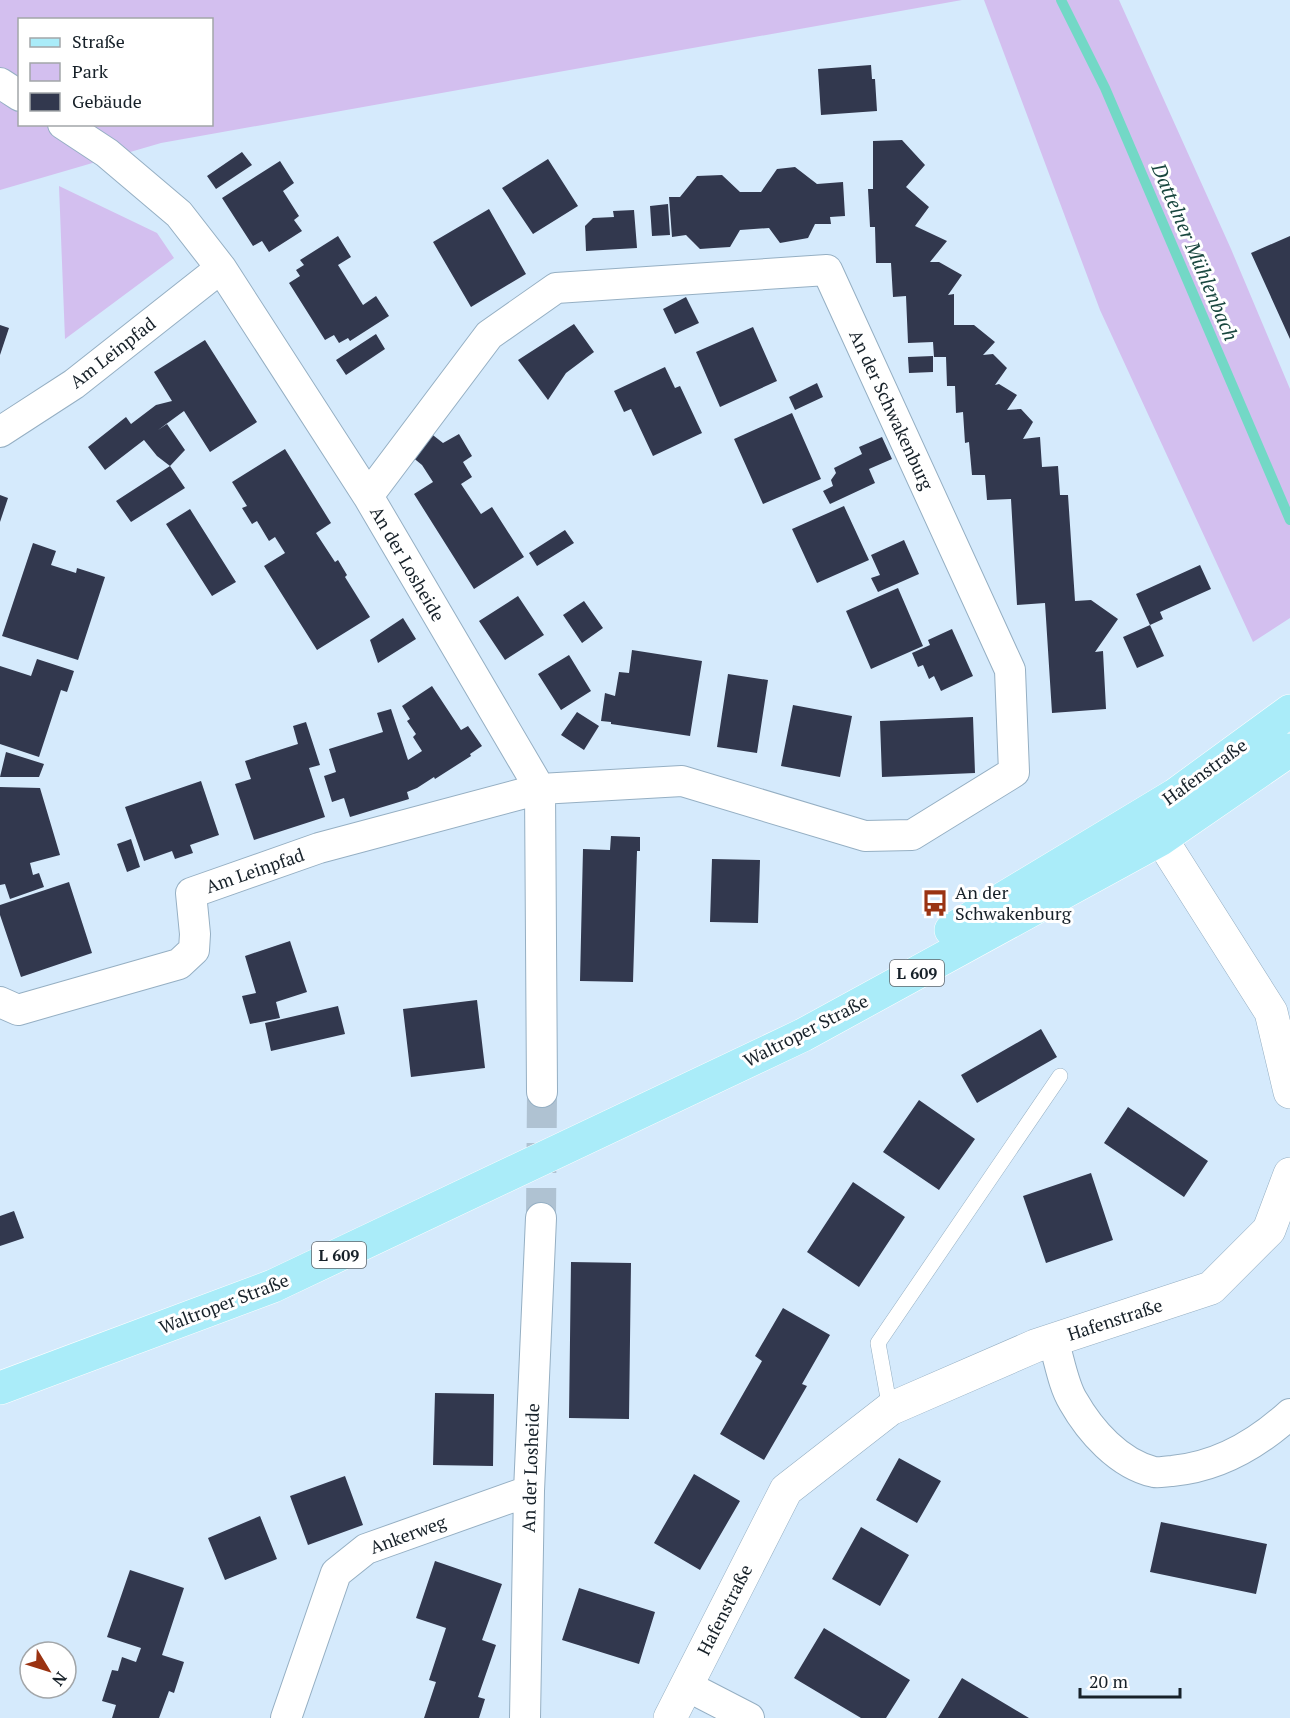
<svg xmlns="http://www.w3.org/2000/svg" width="1290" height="1718" font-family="'PT Serif',serif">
<rect width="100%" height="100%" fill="#d5eafc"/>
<path fill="#d3bfef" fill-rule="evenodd" d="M0,0H962L161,143L0,190ZM20,20H212V124H20Z
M984,0H1119L1231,249L1290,389V618L1253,642L1100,310Z
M59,186L157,233L174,258L65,339Z"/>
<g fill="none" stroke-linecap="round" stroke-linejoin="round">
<path stroke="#73d8c6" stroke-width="10" d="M1061,0L1105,88L1290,520"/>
</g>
<path fill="#32384e" d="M871,65L872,79H875L877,111L821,115L818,69Z
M902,140L925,165L906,187L929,207L915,226L947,241L930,262H939L962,275L948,295L954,294V325H974L995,342L983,355L993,354L1007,368L995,385L999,384L1017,395L1007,410L1021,409L1033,422L1023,439L1040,437L1042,467L1058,466L1060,495H1068L1075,601L1091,600L1118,619L1095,652L1103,651L1106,709L1052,713L1045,603L1017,605L1011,499L987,500L985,475H972L969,442L965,443L963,412L956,413L955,386H947L946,357H934L933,342L908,343L906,296L893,297L891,263H876L875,227H870L868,189H873V141Z
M242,152L252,165L216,189L207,176Z
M548,159L578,206L533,234L502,188Z
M280,161L294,183L283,191L299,216L294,220L302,231L269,252L262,241L253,246L222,198Z
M795,167L817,184L843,182L845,216L830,217L831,224H815L808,238L780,243L769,228L740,230L730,247L714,248L700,249L686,235L672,237L669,197H680L697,176L722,175L740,192H761L777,169Z
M668,204L670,235L652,236L650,206Z
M489,209L526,274L471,307L433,242Z
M634,210L637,248L586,251L585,226L593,218L614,217L613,211Z
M338,236L351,257L338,265L363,305L376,296L389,316L350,341L348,338L339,343L334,335L325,340L289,283L300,276L296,270L304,265L300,260Z
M1290,236V339L1251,253Z
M686,297L699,323L675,334L663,309Z
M574,324L594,352L566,373L548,400L518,360Z
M0,325L9,328L0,355Z
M753,327L777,381L720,407L696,352Z
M376,334L385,349L346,375L336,360Z
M205,340L257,422L210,452L184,411L158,430L167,424L185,450L170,466L185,488L131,522L116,501L170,466L157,456L144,440L105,470L88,447L126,417L131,424L156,405L172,401L154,372Z
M933,356V372L909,373L908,357Z
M665,367L675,388L680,386L702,433L653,456L631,409L624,412L614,391Z
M817,383L823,397L795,410L789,397Z
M792,413L821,479L763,504L734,439Z
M429,432L443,443L459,434L472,456L463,462L472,477L461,484L481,514L492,507L524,557L474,589L414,494L433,482L422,465L411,456Z
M882,437L892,459L869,469L875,483L830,504L823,491L833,486L831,480L836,473L834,468L862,454L859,447Z
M285,449L331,523L316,533L335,562L338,560L347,575L345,577L370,617L317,650L264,566L285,553L275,537L269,541L257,521L252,524L242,508L247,506L232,482Z
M0,495L8,498L0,522Z
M844,506L869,560L817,583L792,529Z
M190,509L236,582L212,596L166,524Z
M565,530L574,543L537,566L529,553Z
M904,540L919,574L878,592L871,578L880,575L871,555Z
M33,543L56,551L51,565L76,573L77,568L105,577L78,660L2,636Z
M1200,565L1211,589L1160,612L1163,619L1150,625L1136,594Z
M898,588L923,646L871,669L846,611Z
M518,596L544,635L505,660L479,621Z
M584,601L603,628L582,643L563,615Z
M403,618L416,639L378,663L370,640Z
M1150,625L1164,656L1137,668L1123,637Z
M952,629L973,676L941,691L934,676L929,679L923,665L918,667L912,653L930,645L928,640Z
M632,650L702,661L690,736L611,724V722L601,721L605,693L615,696L619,672L629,673Z
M569,655L591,691L561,710L538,674Z
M37,659L74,671L67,692L61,690L39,757L0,744V666L31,676Z
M728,674L768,680L757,753L717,747Z
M432,686L461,730L468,726L482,746L470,754L471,756L435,779L434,777L417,788L407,792L409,799L350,817L344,798L332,802L324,776L336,772L329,749L383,732L377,713L391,709L408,760L419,753L422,751L413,737L416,734L407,721L410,719L402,706Z
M793,705L852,716L840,777L781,766Z
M577,712L599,726L584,750L561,735Z
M973,717L975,773L882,777L880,721Z
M306,722L320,765L309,768L325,817L254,840L235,784L251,779L245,761L298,744L293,726Z
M6,752L44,764L39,777H0Z
M201,781L219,835L190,845L193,853L175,859L172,851L144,861L125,807Z
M0,787L40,788L60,855L30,863L33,875L39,873L44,887L10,899L5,884L0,885Z
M611,836L640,837V851H637L633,982L580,981L583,849L610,850Z
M131,839L140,867L127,872L117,844Z
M712,859L760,860L758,923L710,922Z
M69,882L92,953L21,977L0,915V905Z
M290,941L307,992L276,1002L280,1018L250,1024L242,996L256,993L245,956Z
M477,1000L485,1068L411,1077L403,1009Z
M338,1006L345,1034L271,1051L265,1023Z
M1041,1029L1057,1057L977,1103L961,1075Z
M919,1100L975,1139L939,1190L883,1152Z
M1128,1107L1208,1161L1184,1197L1104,1143Z
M1091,1173L1113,1240L1046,1263L1023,1196Z
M853,1182L905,1217L859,1287L807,1252Z
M14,1211L24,1238L0,1246V1216Z
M571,1262L631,1263L629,1419L569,1418Z
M783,1308L830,1335L802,1384L807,1386L764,1460L720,1434L762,1361L755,1356Z
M435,1393L494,1394L493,1466L433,1465Z
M899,1458L941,1481L917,1523L876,1500Z
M694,1474L740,1501L700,1570L654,1543Z
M345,1476L363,1525L308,1545L290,1496Z
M260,1516L277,1559L225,1580L208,1538Z
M1161,1522L1267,1544L1256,1594L1150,1572Z
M861,1527L909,1555L880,1606L832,1579Z
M435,1561L502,1584L482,1640L496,1645L478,1697L485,1699L479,1718H424L436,1682L429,1680L446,1628L416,1618Z
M130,1570L184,1588L162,1655L184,1662L174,1693L169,1691L159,1718H112L116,1705L102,1701L112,1670L118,1671L122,1657L136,1662L141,1648L107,1637Z
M579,1588L655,1612L639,1664L562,1640Z
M824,1628L910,1680L886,1718H861L794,1678Z
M962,1678L1029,1718H938Z"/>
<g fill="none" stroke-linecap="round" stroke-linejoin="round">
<path stroke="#afc2d2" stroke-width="30" stroke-dasharray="30 15" stroke-linecap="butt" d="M541,1218L542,1092"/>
<defs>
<path id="service" d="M890,1409L878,1343L1060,1076"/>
<path id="minor" d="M0,83L20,96
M63,124L107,153L179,214L221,268L368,496L540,789L542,1092
M0,432L74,384L221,268
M0,1002L18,1010L179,964L194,950L195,934L191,893L319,848L540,789L682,781L865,836L912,835L1014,772L1010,670L827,270L556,288L489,335L368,496
M1053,1340C1059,1358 1063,1385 1073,1401C1090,1431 1119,1464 1154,1472C1159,1473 1167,1471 1172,1471C1218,1467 1256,1445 1290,1414
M687,1686L749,1718
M286,1718L336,1573L366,1549L529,1491
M525,1718L529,1491L541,1218"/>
<path id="tertiary" d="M1146,815L1271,1012L1290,1092
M670,1718L786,1490L890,1409L1035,1346L1211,1288L1269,1230L1290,1174"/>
<path id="primary" d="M951,930L1175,795L1290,711
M0,1388L273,1286L803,1035L1161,839L1290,750"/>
</defs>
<use href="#service" stroke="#95afc3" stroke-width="16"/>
<use href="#minor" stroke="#95afc3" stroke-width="32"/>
<use href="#tertiary" stroke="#95afc3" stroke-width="34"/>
<use href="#primary" stroke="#fff" stroke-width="34"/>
<use href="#service" stroke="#fff" stroke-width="15"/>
<use href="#minor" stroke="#fff" stroke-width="30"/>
<use href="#tertiary" stroke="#fff" stroke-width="33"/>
<use href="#primary" stroke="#aaecf9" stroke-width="33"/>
</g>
<defs>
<symbol id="bus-bare" viewBox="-9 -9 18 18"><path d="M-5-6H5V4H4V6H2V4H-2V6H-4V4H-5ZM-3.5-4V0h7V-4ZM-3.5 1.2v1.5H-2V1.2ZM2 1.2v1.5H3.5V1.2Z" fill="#9a3312" stroke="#fff" stroke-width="2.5" paint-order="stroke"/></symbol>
</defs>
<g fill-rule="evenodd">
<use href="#bus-bare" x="916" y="884" width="38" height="38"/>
</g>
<g text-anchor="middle" stroke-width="6" stroke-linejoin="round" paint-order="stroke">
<g fill="#fff" stroke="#5d6469" stroke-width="1.5">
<rect x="890" y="960" width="54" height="26" rx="4.5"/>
<rect x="312" y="1242" width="54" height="26" rx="4.5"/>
</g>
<g font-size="16" font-weight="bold" fill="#172129">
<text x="917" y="979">L 609</text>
<text x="339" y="1261">L 609</text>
</g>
<g font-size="18" fill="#172129" stroke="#fff">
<text transform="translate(113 353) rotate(-38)" y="6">Am Leinpfad</text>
<text transform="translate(891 410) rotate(65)" y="6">An der Schwakenburg</text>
<text transform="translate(407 564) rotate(60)" y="6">An der Losheide</text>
<text transform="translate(1205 772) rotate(-36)" y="6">Hafenstraße</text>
<text transform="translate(255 871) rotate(-19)" y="6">Am Leinpfad</text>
<text transform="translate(806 1031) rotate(-27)" y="6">Waltroper Straße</text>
<text transform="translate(224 1304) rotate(-21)" y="6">Waltroper Straße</text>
<text transform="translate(1115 1320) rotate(-18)" y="6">Hafenstraße</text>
<text transform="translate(531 1468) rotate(-88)" y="6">An der Losheide</text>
<text transform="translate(408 1535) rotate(-20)" y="6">Ankerweg</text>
<text transform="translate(725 1610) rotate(-63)" y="6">Hafenstraße</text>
</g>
<g font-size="18" fill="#172129" stroke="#fff" text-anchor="start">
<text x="955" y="899">An der<tspan x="955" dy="21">Schwakenburg</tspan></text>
</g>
<g font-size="20" font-style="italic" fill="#19473f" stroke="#fff">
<text transform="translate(1195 252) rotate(67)" y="7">Dattelner Mühlenbach</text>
</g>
</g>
<rect x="18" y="18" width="195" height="108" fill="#ffffff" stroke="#a2a6a9" stroke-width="1.5"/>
<rect x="30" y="38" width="30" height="9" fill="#aaecf9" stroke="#a2a6a9" stroke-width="1.5"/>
<text x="72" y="48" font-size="18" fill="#172129">Straße</text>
<rect x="30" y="63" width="30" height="18" fill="#d3bfef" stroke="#a2a6a9" stroke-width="1.5"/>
<text x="72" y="78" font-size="18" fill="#172129">Park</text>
<rect x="30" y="93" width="30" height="18" fill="#32384e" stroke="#a2a6a9" stroke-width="1.5"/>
<text x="72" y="108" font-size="18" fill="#172129">Gebäude</text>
<g transform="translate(48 1670) rotate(128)"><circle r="28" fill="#ffffff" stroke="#a2a6a9" stroke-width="1.5"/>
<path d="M0-4.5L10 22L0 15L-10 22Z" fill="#9a3312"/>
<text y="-9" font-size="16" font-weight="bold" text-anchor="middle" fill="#172129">N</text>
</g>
<path d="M1080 1688v9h100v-9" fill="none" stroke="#172129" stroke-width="3"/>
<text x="1089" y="1688" font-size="18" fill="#172129" stroke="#ffffff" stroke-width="4.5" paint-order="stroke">20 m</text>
</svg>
